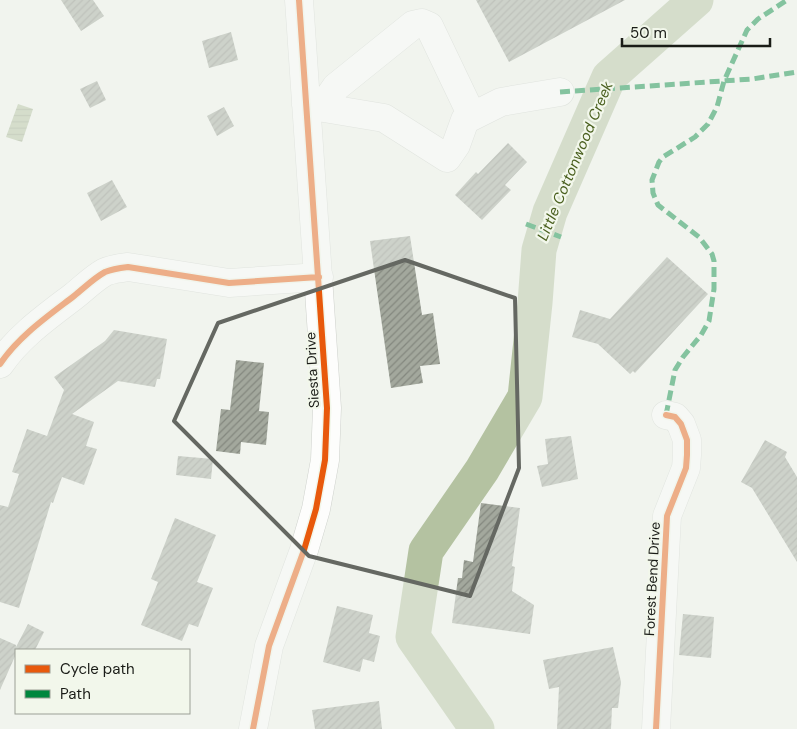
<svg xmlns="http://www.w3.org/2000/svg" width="797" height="729" font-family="'DM Sans',sans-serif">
<defs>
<pattern id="water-rules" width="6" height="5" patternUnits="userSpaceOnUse" patternTransform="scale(1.25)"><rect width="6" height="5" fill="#b4c2a1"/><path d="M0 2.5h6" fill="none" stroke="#9aa68a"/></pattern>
<pattern id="building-hatch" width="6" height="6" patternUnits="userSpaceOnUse" patternTransform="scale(1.25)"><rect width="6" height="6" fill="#a3a89d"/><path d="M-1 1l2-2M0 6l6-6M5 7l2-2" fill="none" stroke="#84887f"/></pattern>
</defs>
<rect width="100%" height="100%" fill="#f1f4ee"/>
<path fill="url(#water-rules)" d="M18,104L33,109L22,142L6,137Z"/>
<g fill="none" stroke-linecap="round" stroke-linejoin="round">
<path stroke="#b4c2a1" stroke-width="35" d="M477,729L413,637L426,551L482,470L525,397L535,303L539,250L550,212L609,77L696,0"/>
</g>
<path fill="url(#building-hatch)" d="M61,0H93L104,16L81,31Z
M476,0H625L509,62Z
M231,32L238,60L209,68L202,41Z
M97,81L106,100L90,108L80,89Z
M224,107L234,126L217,136L207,116Z
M508,143L527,162L505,185L511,190L482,220L455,195L476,172L478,174Z
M112,180L127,207L101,221L87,193Z
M410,236L422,315L433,313L440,364L420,366L423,383L391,388L370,241Z
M667,257L708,294L635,373L633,371L630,374L598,344L572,337L580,310L610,319Z
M114,330L167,339L160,379H157L155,387L118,381L72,414L94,422L86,446L97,449L84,485L62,477L53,503L51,502L19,608L0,602V505L8,507L19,474L12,472L27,429L47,436L64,390L54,377L105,341Z
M236,360L264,363L259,411L269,412L266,445L241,442L240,454L216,451L221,409L230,410Z
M571,436L578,479L542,487L537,466L548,464L545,439Z
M765,440L787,452L785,457L797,477V562L752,488L741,482Z
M178,456L213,459L211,479L176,475Z
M481,503L520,508L512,566L515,567L512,591L534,605L530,634L452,623L458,578H462L464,560L473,562Z
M175,518L216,535L197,582L213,588L198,627L189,624L182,641L141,625L158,582L151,579Z
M337,606L373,615L369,633L380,636L374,662L363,659L360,672L323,662Z
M683,614L714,617L711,658L679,655Z
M28,624L44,632L35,650H16V654L0,690V638L16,645V647Z
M613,647L621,682L618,708H612L611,729H557L559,687L549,689L543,660Z
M379,701L382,729H315L312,710Z"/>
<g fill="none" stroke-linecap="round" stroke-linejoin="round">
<defs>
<path id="minor" d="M306,105L384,118L447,158L456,145L465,120L501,102L560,92
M322,107L336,87L413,25L422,23L429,26L472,116
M0,364C19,336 48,316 74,296C84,288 94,278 105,272C112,269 120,268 128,267L229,283L319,277
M253,729L269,646L304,550L316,509L325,460L327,408L299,0
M656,729L667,516L686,468L687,455V440L681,424L675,417L666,415"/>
</defs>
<use href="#minor" stroke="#ced1cc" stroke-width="29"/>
<use href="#minor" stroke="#fdfdfc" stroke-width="28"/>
<path stroke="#00873e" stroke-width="5" stroke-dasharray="10 5" stroke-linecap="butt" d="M560,92L752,79L797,72
M526,224L561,237
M666,415L675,370L683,357L701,335L709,321L714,289V261L712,254L699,237L658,205L653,193L652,180L659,162L663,157L695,137L708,124L717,107L724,81L747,30L758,19L787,0"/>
<defs>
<path id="cycleway" d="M0,364C19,336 48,316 74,296C84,288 94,278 105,272C112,269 120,268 128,267L229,283L319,277
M253,729L269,646L304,550L316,509L325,460L327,408L299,0
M656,729L667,516L686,468L687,455V440L681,424L675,417L666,415"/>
</defs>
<use href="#cycleway" stroke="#f2f7eb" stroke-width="9"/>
<use href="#cycleway" stroke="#e8590c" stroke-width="6"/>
</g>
<path d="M0 0H797V729H0ZM405,260L515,298L519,468L470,596L309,556L174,421L218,323Z" fill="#f1f4ee" fill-opacity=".55" fill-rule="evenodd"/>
<path fill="none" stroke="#656862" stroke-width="4" stroke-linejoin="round" d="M405,260L515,298L519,468L470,596L309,556L174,421L218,323Z"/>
<g text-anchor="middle" stroke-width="4.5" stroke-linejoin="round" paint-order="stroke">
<g font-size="14" fill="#1a1c17" stroke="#f2f7eb">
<text transform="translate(312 370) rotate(-93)" y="5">Siesta Drive</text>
<text transform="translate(652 579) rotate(-87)" y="5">Forest Bend Drive</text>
</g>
<g font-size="15" font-style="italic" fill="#4a601f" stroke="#f2f7eb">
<text transform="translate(575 161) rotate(-67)" y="5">Little Cottonwood Creek</text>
</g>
</g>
<rect x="15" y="649" width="175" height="65" fill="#f2f7eb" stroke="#9c9f96"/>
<rect x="25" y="665" width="25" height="8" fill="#e8590c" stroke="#9c9f96"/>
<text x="60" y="674" font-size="15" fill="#1a1c17">Cycle path</text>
<rect x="25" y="690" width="25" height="8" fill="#00873e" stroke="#9c9f96"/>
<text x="60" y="699" font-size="15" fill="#1a1c17">Path</text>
<path d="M622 38v8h148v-8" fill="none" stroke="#1a1c17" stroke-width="2.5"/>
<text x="630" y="38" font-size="15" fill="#1a1c17" stroke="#f2f7eb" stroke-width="4" paint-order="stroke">50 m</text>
</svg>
